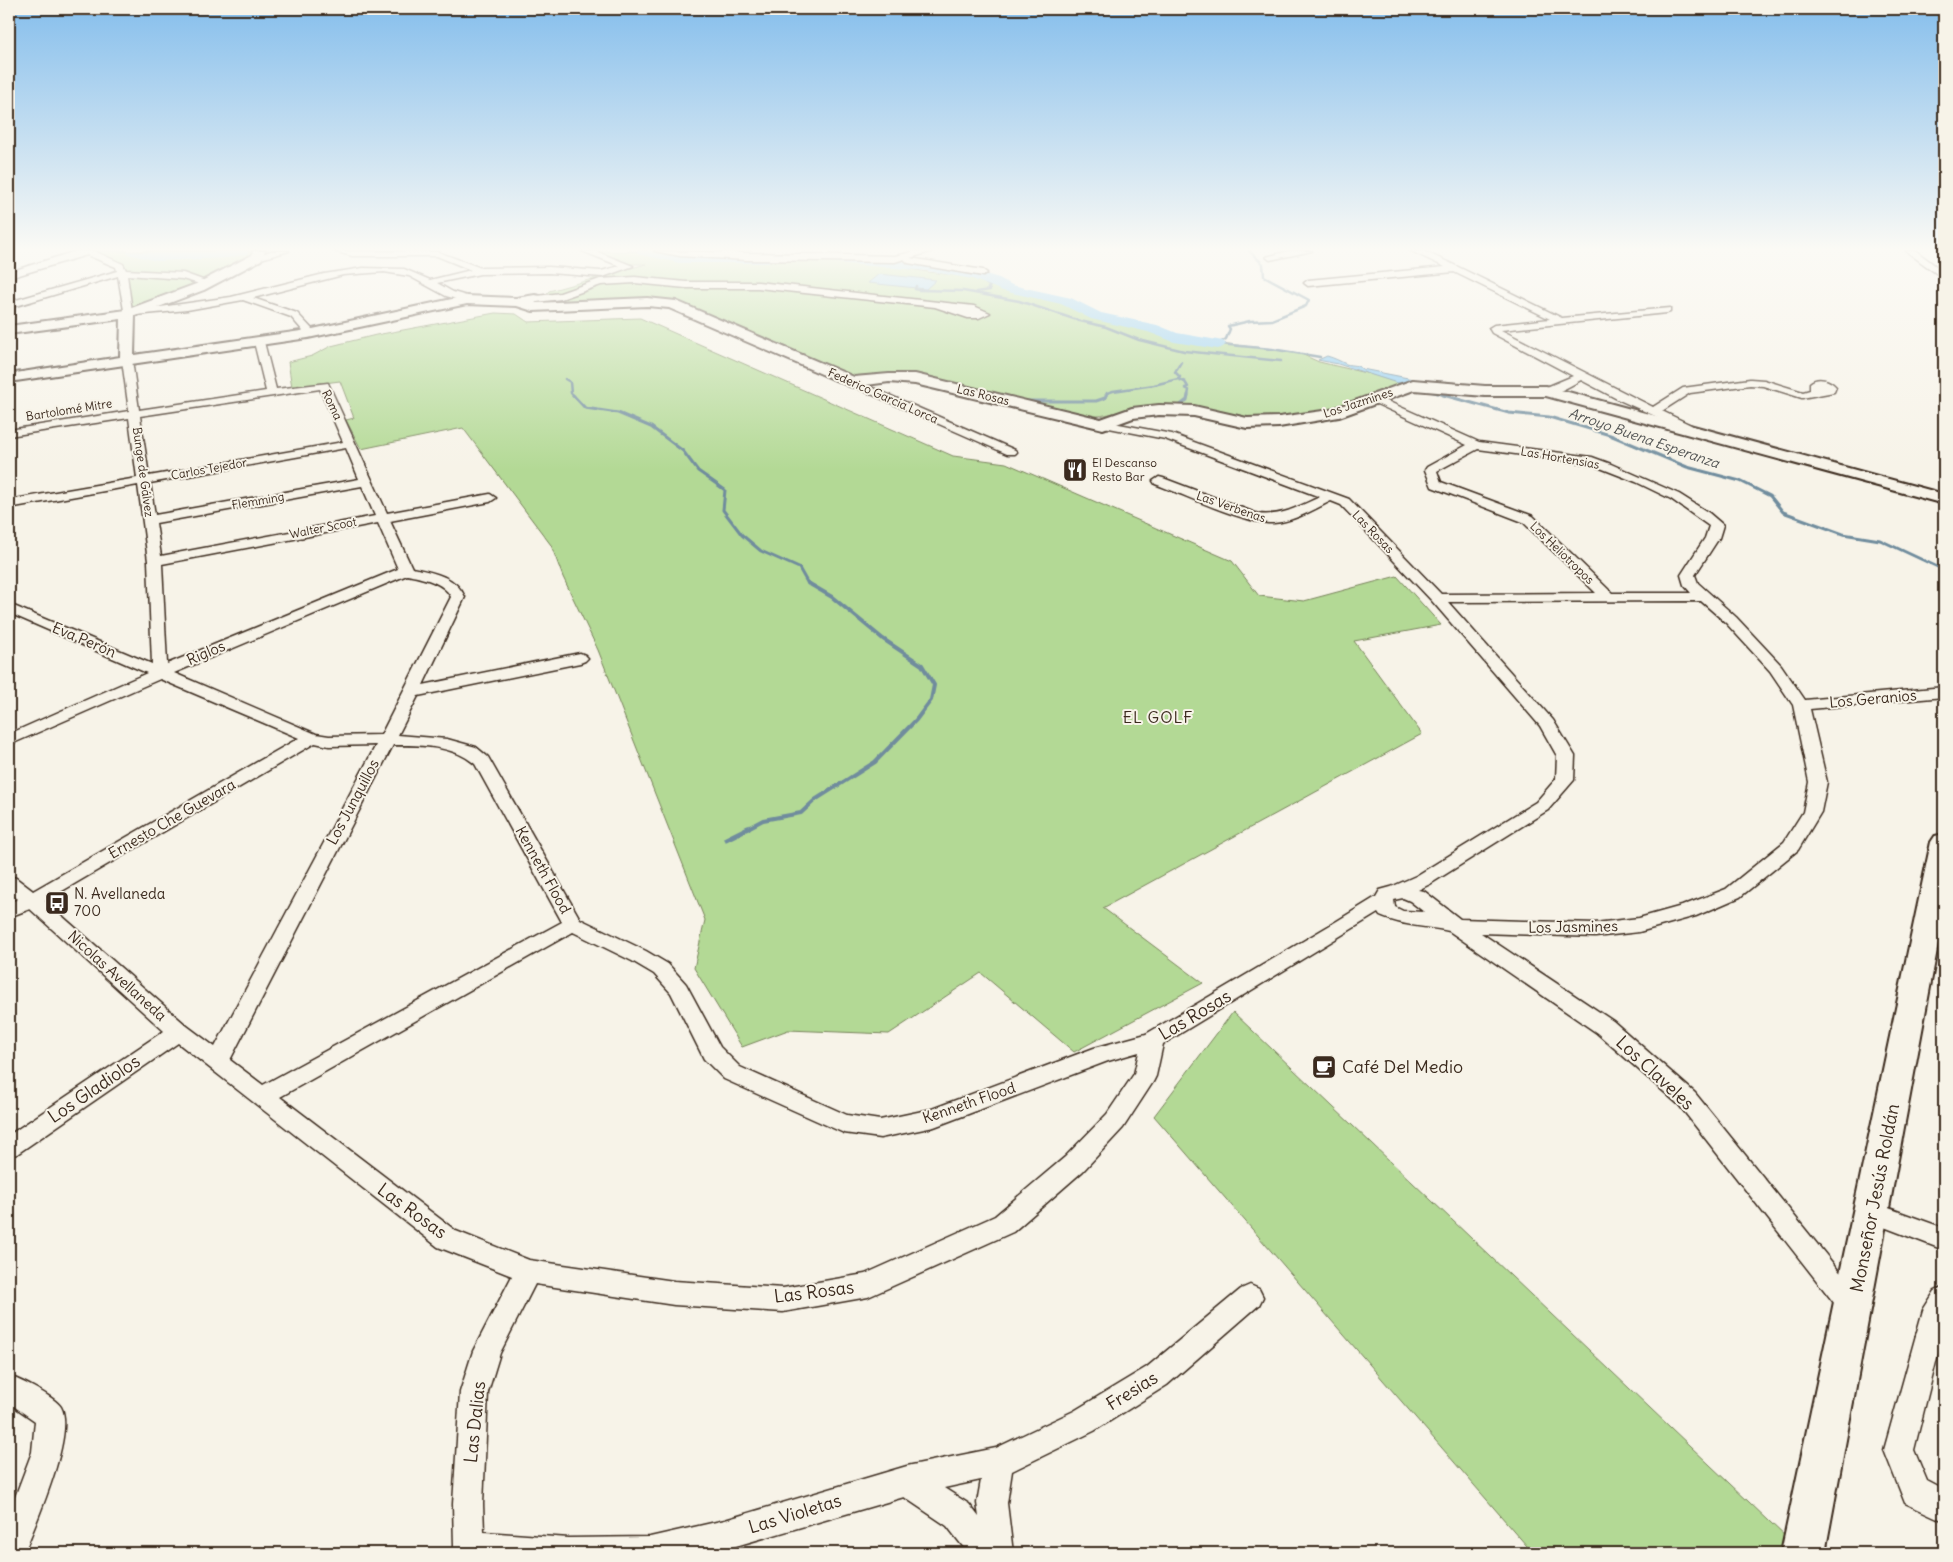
<svg xmlns="http://www.w3.org/2000/svg" width="1953" height="1562" font-family="Delius,sans-serif">
<rect width="100%" height="100%" fill="#f7f3e8"/>
<filter id="ink" filterUnits="userSpaceOnUse"><feTurbulence type="fractalNoise" baseFrequency=".02" numOctaves="2"/><feDisplacementMap in="SourceGraphic" scale="10" xChannelSelector="R" yChannelSelector="G"/><feConvolveMatrix kernelMatrix="1 2 1 2 8 2 1 2 1" color-interpolation-filters="sRGB"/></filter>
<g filter="url(#ink)">
<path fill="#b3d995" stroke="#77825a" d="M94,251H285L251,258L207,283L128,314L125,271Z
M586,251L746,252L800,256L789,261H866L928,272L962,276L1066,301L1096,316L1152,328L1174,337L1299,353L1319,362L1404,382C1357,408 1300,422 1246,418C1229,417 1211,411 1194,408C1180,406 1166,406 1152,406C1128,405 1108,419 1085,416L924,376L895,374L868,377L849,376L686,305L559,303L547,301L544,296L549,291L646,264H628Z
M495,313L516,314L528,322L640,318L953,456L1006,463L1232,561L1259,596L1304,601L1397,576L1441,625L1354,641L1422,734L1103,908L1203,983L1074,1052L981,973L889,1034L788,1030L742,1047L694,968L705,920L598,650L563,577L551,545L463,428L361,449L346,420L354,418L340,381L292,387L288,362L312,356L331,346L376,335Z
M1233,1012L1789,1540L1786,1553H1533L1154,1116Z"/>
<path fill="#92cef2" stroke="#6f8c9d" d="M879,274L936,280L926,289L868,283Z
M1327,356C1334,358 1340,361 1346,364C1353,366 1356,364 1362,369L1418,380L1397,383L1338,364L1318,360Z"/>
<g fill="none" stroke-linecap="round" stroke-linejoin="round">
<path stroke="#6f8c9d" stroke-width="2.5" d="M916,286L915,289L919,290L963,291L1019,301L1080,321L1106,327L1139,340L1184,351L1281,361
M976,292L990,290L988,288L990,286L985,283L988,280
M1194,341L1200,344
M1218,344L1226,339L1230,329L1228,326L1250,321L1272,320L1306,306L1309,300L1264,276L1263,264L1249,251
M1219,344L1272,349L1320,357
M1181,362L1175,372L1180,377L1178,379L1185,382L1188,387L1185,388L1189,390L1188,396
M565,379L570,382L571,393L574,396
M1425,390L1448,396
M1106,396L1107,393L1113,391L1154,385L1178,379"/>
<path stroke="#6f8c9d" stroke-width="3" d="M573,395L585,408L618,413L651,427L683,451L698,471L725,490L723,510L742,535L761,551L799,568L808,584
M1443,395L1509,413L1549,417L1610,435L1687,467L1740,481L1770,496L1783,512L1843,534L1880,540L1944,570
M1027,401H1096L1105,398L1106,395
M1179,406L1187,400L1188,395"/>
<path stroke="#6f8c9d" stroke-width="4" d="M746,829L763,820L801,813L815,800L875,762L916,720L931,700L934,685L922,665L883,639L832,597L808,583"/>
<path stroke="#6f8c9d" stroke-width="5" d="M726,839L748,828"/>
<path fill="#92cef2" fill-rule="evenodd" d="M127,251L157,253L248,251L247,254L227,258L157,261L128,254Z
M637,251H663L679,255H768L775,259L768,263H679L638,254Z
M841,256L928,263L975,271L999,278L1012,285L1071,298L1101,313L1157,325L1177,333L1223,341L1226,344L1223,347L1218,349L1174,342L1148,332L1091,319L1061,304L1003,291L972,279L928,271L836,263L834,260Z"/>
<defs>
<path id="street" d="M76,251H94L123,264L126,270L183,273L211,283L207,286L182,279L127,275L132,311L231,297L324,274L363,268L404,269L430,280L471,270L437,256H352L334,251L438,252L481,268L549,267L601,271L620,266L582,251H595L633,266L603,277L549,273L480,274L437,283L453,292L470,297L472,299L467,302L446,296L409,276L384,272L343,275L253,298L297,313L313,330L311,336H305L303,331L291,317L243,300L187,310L125,316L118,276L9,308V302L117,271L116,267L87,255L9,278V272Z
M271,251H289L257,260L253,257Z
M654,251L895,256L916,251H933L910,258L983,270L987,273L983,276L908,263L904,259L895,262L747,260L680,256Z
M1289,251H1312L1270,260L1266,257Z
M1411,251H1423L1448,262L1562,318L1670,308V312L1667,313L1501,330L1653,407L1683,388L1750,379L1764,380L1803,392L1810,390V383C1818,376 1830,380 1836,387L1834,392L1802,398L1763,386L1750,385L1690,393L1662,411L1691,425L1693,427L1687,430L1619,400L1581,380C1570,386 1555,396 1542,393L1541,391L1542,389L1573,376L1492,333L1489,328L1494,325L1550,319L1454,272L1308,286L1304,283L1308,280L1445,267Z
M1906,251H1916L1944,272V279Z
M635,277L686,282H758L974,306L990,313L979,318H968L935,307L758,288H686L635,283L601,285L561,299L537,302L532,299L537,296L560,293L600,279Z
M259,339L264,342L276,389L328,383L387,513L490,494L496,498L490,502L390,521L412,568C432,572 456,576 465,597L423,685L580,653L585,655L588,658L585,661L580,663L418,696L398,735L447,739L476,747L488,757L580,919L646,951L668,964L686,984L720,1047L740,1067L847,1115L880,1120L932,1109L1094,1048L1146,1034L1337,921L1376,897L1380,890L1391,887L1416,876L1536,802L1556,779L1557,756L1540,726L1432,601L1341,505L1331,501C1313,510 1295,521 1274,523C1247,525 1183,494 1155,484L1153,481L1159,477L1163,478L1258,514C1282,517 1299,506 1320,497L1165,439L1099,426L1097,424L1099,422L1103,421L1172,434L1349,499L1441,594L1596,593L1523,522L1432,487L1425,470L1427,467L1467,445L1370,401L1369,399L1370,397H1378L1479,442L1592,457L1611,464L1679,494L1709,513L1723,525L1719,538L1695,575L1698,583L1736,617L1781,665L1805,700L1944,687V697L1810,709L1827,782L1821,812L1798,850L1740,897L1696,916L1639,932L1595,937L1481,933L1613,1021L1695,1093L1860,1297L1864,1305L1860,1313L1851,1317L1842,1313L1679,1105L1597,1033L1449,931C1426,926 1402,926 1380,916L1378,913L1163,1044L1156,1076L1153,1082L1123,1128L1083,1171L1013,1232L877,1293L868,1297L783,1312L674,1305L535,1284L500,1353L488,1392L483,1504L484,1532L569,1538L650,1537L725,1520L907,1466L996,1448L1074,1411L1147,1367L1241,1289L1250,1285L1259,1289L1263,1297L1259,1305L1167,1385L1094,1431L1012,1471L1007,1503L1013,1553H968L947,1526L904,1497L712,1553H452L454,1546L453,1504L460,1392L473,1351L512,1276L438,1247L178,1043L17,1154L9,1156V1135L164,1031L30,909L9,917V903L18,899L9,892V876L16,878L33,891L299,738L160,679L9,745V734L147,673L9,613V604L152,664L148,561L138,485L9,508V500L137,478L129,418L9,436V430L129,411L122,360L127,357L132,360L139,410L266,391L254,342ZM320,389L343,442L149,476L140,416ZM346,448L359,479L155,515L150,483ZM1478,449L1590,464L1636,482L1671,499L1709,526L1705,538L1681,575L1684,585L1691,593H1612L1533,516L1441,482L1437,471ZM362,486L375,516L161,556L156,523ZM378,523L398,569L167,664L162,564ZM407,575C422,578 444,582 451,597L381,735L329,736L316,734L174,673ZM1701,601L1726,623L1770,671L1793,705L1809,782L1803,812L1784,842L1726,889L1682,906L1639,918L1595,923L1460,919L1424,891L1418,890L1430,884L1548,810L1574,780L1575,756L1553,720L1448,602ZM315,743L329,746L376,745L215,1047L187,1026L45,901ZM393,745C420,745 453,745 475,764L562,922L263,1085L230,1060ZM1403,898L1410,901L1424,912L1403,911L1395,907L1394,900ZM573,932L632,961L654,974L671,993L704,1059L724,1079L844,1133L880,1138L934,1127L1108,1061L1139,1052L1134,1074L1107,1114L1065,1157L995,1216L865,1274L783,1288L674,1281L529,1260L456,1231L280,1097ZM981,1480L977,1503L979,1517L969,1504L944,1488Z
M852,379L1015,450L1017,452L1015,454H1007L848,384L847,382L848,380Z
M1872,1202L1944,1228V1250L1863,1219L1860,1212L1863,1205Z
M1944,1287V1330L1914,1450L1927,1481L1944,1490V1521L1905,1503L1884,1450L1923,1310L1935,1291Z
M9,1376C21,1380 55,1397 61,1407C76,1433 35,1525 24,1553H9V1513L32,1452L35,1421L9,1403Z"/>
<path id="secondary" d="M253,251H265L261,260L204,290L135,316L134,355L308,330L466,296L516,298L535,295L540,296L542,299L535,303L647,298L676,301L854,377L889,374H915L1101,419L1132,408L1159,405L1194,406L1247,418L1279,417L1330,410L1413,380L1485,386H1546L1944,494V504L1546,396H1485L1414,390L1339,417L1279,427L1247,428L1194,416L1159,415L1133,418L1103,429L915,384L889,382L852,387L847,385L669,308L647,306L533,311L517,306L467,304L308,338L9,382V374L120,357L121,319L9,334V326L126,310L196,284L252,255Z
M1944,834V912L1825,1553H1781L1931,842L1935,836Z"/>
</defs>
<use href="#street" stroke="#3b2a1e" stroke-width="3"/>
<use href="#secondary" stroke="#3b2a1e" stroke-width="4"/>
<use href="#street" fill="#f7f3e8" fill-rule="evenodd"/>
<use href="#secondary" fill="#f7f3e8" fill-rule="evenodd"/>
</g>
</g>
<linearGradient id="sky" x2="0" y2="1"><stop stop-color="#85beec"/><stop offset="0.53" stop-color="#fbfaf5"/><stop offset="1" stop-color="#fbfaf5" stop-opacity="0"/></linearGradient>
<rect width="1953" height="470" fill="url(#sky)"/>
<defs>
<symbol id="restaurant-square" viewBox="-11 -11 22 22"><rect x="-9" y="-9" width="18" height="18" rx="4" fill="#3b2a1e" stroke="#f7f3e8"/><path d="M-5-6h1v4h1v-4h1v4h1v-4h1v5L-1.5 .5V6h-2V.5L-5-1ZM5-6V6H3V1.5H1.5Q1.5-4 5-6Z" fill="#fff"/></symbol>
<symbol id="bus-square" viewBox="-11 -11 22 22"><rect x="-9" y="-9" width="18" height="18" rx="4" fill="#3b2a1e" stroke="#f7f3e8"/><path d="M-5-6H5V4H4V6H2V4H-2V6H-4V4H-5ZM-3.5-4V0h7V-4ZM-3.5 1.2v1.5H-2V1.2ZM2 1.2v1.5H3.5V1.2Z" fill="#fff"/></symbol>
<symbol id="cafe-square" viewBox="-11 -11 22 22"><rect x="-9" y="-9" width="18" height="18" rx="4" fill="#3b2a1e" stroke="#f7f3e8"/><path d="M-5.5-4.5H6V0H3Q3 3.5 0 3.5H-2.5Q-5.5 3.5-5.5 0ZM3-3.2v2h1.7v-2ZM-6 4.5H4V6H-6Z" fill="#fff"/></symbol>
</defs>
<g fill-rule="evenodd">
<use href="#restaurant-square" x="1061" y="456" width="28" height="28"/>
<use href="#bus-square" x="43" y="889" width="28" height="28"/>
<use href="#cafe-square" x="1310" y="1053" width="28" height="28"/>
</g>
<g text-anchor="middle" stroke-width="4" stroke-linejoin="round" paint-order="stroke">
<g font-size="12" fill="#3b2a1e" stroke="#f7f3e8">
<text transform="translate(983 395) rotate(14)" y="4">Las Rosas</text>
<text transform="translate(883 396) rotate(24)" y="4">Federico García Lorca</text>
<text transform="translate(1358 403) rotate(-18)" y="4">Los Jazmines</text>
<text transform="translate(332 405) rotate(64)" y="4">Roma</text>
<text transform="translate(69 410) rotate(-9)" y="4">Bartolomé Mitre</text>
<text transform="translate(1560 458) rotate(10)" y="4">Las Hortensias</text>
<text transform="translate(209 469) rotate(-10)" y="4">Carlos Tejedor</text>
<text transform="translate(143 472) rotate(82)" y="4">Bunge de Gálvez</text>
<text transform="translate(258 501) rotate(-10)" y="4">Flemming</text>
<text transform="translate(1231 507) rotate(19)" y="4">Las Verbenas</text>
<text transform="translate(323 528) rotate(-11)" y="4">Walter Scoot</text>
<text transform="translate(1373 532) rotate(46)" y="4">Las Rosas</text>
<text transform="translate(1562 553) rotate(44)" y="4">Los Heliotropos</text>
</g>
<g font-size="12" fill="#3b2a1e" stroke="#f7f3e8" text-anchor="start">
<text x="1092" y="467">El Descanso<tspan x="1092" dy="14">Resto Bar</tspan></text>
</g>
<g font-size="14" font-style="italic" fill="#515353" stroke="#f7f3e8">
<text transform="translate(1644 438) rotate(19)" y="5">Arroyo Buena Esperanza</text>
</g>
<g font-size="15" fill="#3b2a1e" stroke="#f7f3e8">
<text transform="translate(84 640) rotate(23)" y="5">Eva Perón</text>
<text transform="translate(206 653) rotate(-23)" y="5">Riglos</text>
<text transform="translate(1873 699) rotate(-5)" y="5">Los Geranios</text>
<text transform="translate(353 802) rotate(-62)" y="5">Los Junquillos</text>
<text transform="translate(172 819) rotate(-30)" y="5">Ernesto Che Guevara</text>
<text transform="translate(543 870) rotate(61)" y="5">Kenneth Flood</text>
<text transform="translate(1573 927) rotate(-1)" y="5">Los Jasmines</text>
<text transform="translate(117 976) rotate(42)" y="5">Nicolas Avellaneda</text>
<text transform="translate(969 1103) rotate(-19)" y="5">Kenneth Flood</text>
</g>
<g font-size="15" fill="#3b2a1e" stroke="#f7f3e8" text-anchor="start">
<text x="74" y="899">N. Avellaneda<tspan x="74" dy="17">700</tspan></text>
</g>
<g font-size="16" letter-spacing="1" fill="#3b2a1e" stroke="#f7f3e8">
<text x="1158" y="723">EL GOLF</text>
</g>
<g font-size="18" fill="#3b2a1e" stroke="#f7f3e8">
<text transform="translate(1195 1015) rotate(-31)" y="6">Las Rosas</text>
<text transform="translate(1655 1073) rotate(43)" y="6">Los Claveles</text>
<text transform="translate(94 1089) rotate(-34)" y="6">Los Gladiolos</text>
<text transform="translate(1875 1198) rotate(-79)" y="6">Monseñor Jesús Roldán</text>
<text transform="translate(412 1211) rotate(36)" y="6">Las Rosas</text>
<text transform="translate(814 1292) rotate(-7)" y="6">Las Rosas</text>
<text transform="translate(1132 1391) rotate(-32)" y="6">Fresias</text>
<text transform="translate(475 1422) rotate(-84)" y="6">Las Dalias</text>
<text transform="translate(795 1514) rotate(-17)" y="6">Las Violetas</text>
</g>
<g font-size="18" fill="#3b2a1e" stroke="#f7f3e8" text-anchor="start">
<text x="1342" y="1073">Café Del Medio</text>
</g>
</g>
<rect width="1953" height="1562" fill="none" stroke="#f7f3e8" stroke-width="30"/>
<rect x="15" y="15" width="1923" height="1532" fill="none" stroke="#3b2a1e" stroke-width="2" filter="url(#ink)"/>
</svg>
